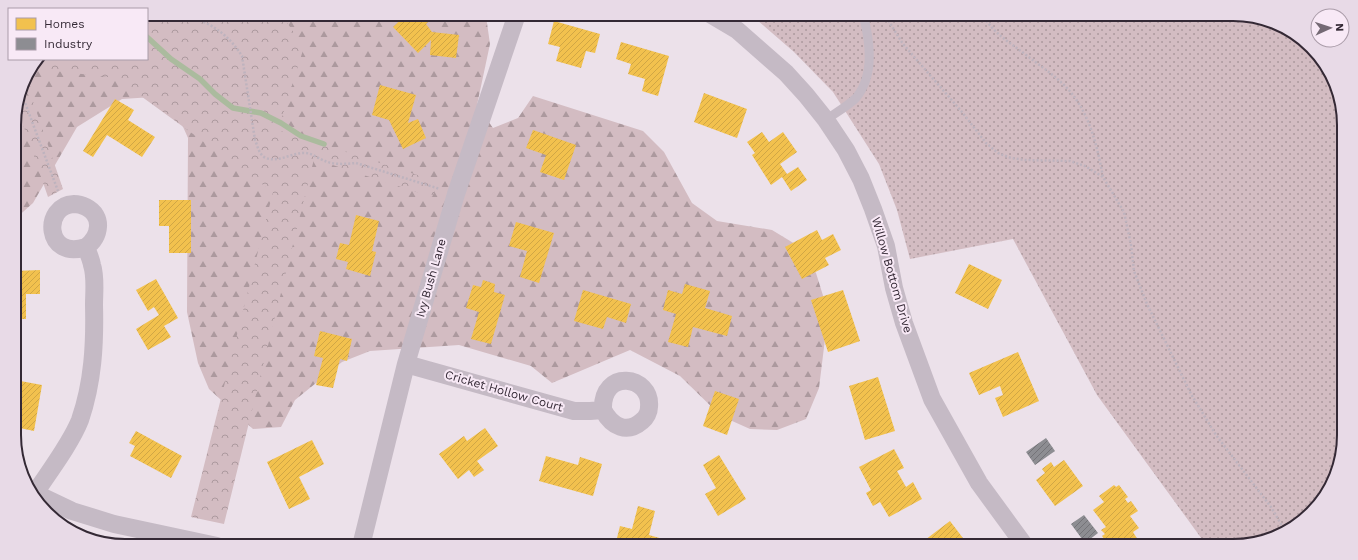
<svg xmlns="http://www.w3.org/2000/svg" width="1358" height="560" font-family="'Work Sans',sans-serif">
<defs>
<pattern id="grass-dots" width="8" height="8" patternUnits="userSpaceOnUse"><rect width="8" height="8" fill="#d3bcc2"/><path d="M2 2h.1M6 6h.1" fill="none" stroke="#ac999e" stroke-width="1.8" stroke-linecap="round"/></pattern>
<pattern id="forest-firs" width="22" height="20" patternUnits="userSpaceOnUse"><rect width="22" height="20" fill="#d3bcc2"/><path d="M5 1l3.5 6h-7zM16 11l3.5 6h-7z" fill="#ac999e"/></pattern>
<pattern id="park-crowns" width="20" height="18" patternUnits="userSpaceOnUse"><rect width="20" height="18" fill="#d3bcc2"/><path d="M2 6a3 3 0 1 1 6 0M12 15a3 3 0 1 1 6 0" fill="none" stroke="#ac999e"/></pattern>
<pattern id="homes-hatch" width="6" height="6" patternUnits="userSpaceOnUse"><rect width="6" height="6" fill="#f2c14e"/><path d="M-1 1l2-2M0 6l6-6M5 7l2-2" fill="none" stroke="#d0a645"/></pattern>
<pattern id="industry-hatch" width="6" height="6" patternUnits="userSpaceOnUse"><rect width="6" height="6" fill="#8d8d92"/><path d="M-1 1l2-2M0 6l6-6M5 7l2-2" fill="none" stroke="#747378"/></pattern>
</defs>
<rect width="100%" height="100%" fill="#ece1ea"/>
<path fill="url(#grass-dots)" d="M750,14H1233L1276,22L1321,57L1343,110L1344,436L1336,478L1295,527L1240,546H1207L1097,395L1013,239L910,259L897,210L879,164L833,92L794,52Z"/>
<path fill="url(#forest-firs)" d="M147,14H481L486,16L490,44L477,105L493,128L518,118L533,96L643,131L664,152L692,203L717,221L772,230L800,247L816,273L825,302L826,331L819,388L806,419L777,430L750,429L721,416L680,376L630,350L552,383L531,366L459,345L370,351L342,362L295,400L281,427L253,429L209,389L198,363L187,312L188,138L176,111L153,97L122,99L77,127L33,203L14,220V117L26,75L38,59H147Z"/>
<path fill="url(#park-crowns)" d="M147,14H281L304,47L278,130L439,182L432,197L314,159L224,524L191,517L273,192L116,78L31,68L38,59H147Z
M25,78L63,189L48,197L17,107Z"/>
<path fill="url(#homes-hatch)" d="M407,14H431L433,17L426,24L432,32L459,35L456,58L430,55L431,40L418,53L393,27Z
M554,21L600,34L595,53L586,51L581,68L556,61L560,47L548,44Z
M621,42L669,56L658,96L642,91L645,79L628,74L631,64L616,59Z
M380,85L416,95L408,123L418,119L426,138L403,149L389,120L372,115Z
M704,93L747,109L737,138L694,122Z
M115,99L134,110L128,120L155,137L142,157L107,135L93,157L83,151Z
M533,130L576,145L564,180L540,172L546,155L526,148Z
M762,132L769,142L783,132L797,152L780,164L787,174L798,167L807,180L791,191L782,177L771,185L752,155L755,153L747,142Z
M159,200H191V253H169V226H159Z
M356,215L379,221L372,251L376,252L370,276L346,269L348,262L336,259L340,243L349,245Z
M516,222L554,233L539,283L520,277L527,251L509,246Z
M817,230L822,240L833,234L841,250L825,258L829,265L802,279L785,247Z
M969,264L1002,280L988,309L955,293Z
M40,270V294H26V319H15V271Z
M156,279L178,318L164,326L171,337L148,350L136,329L159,315L154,307L148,311L136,290Z
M483,280L495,284L494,292L505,295L491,344L471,339L479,312L466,308L473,285L481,287Z
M685,284L710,291L705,308L732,316L727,336L693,327L688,347L668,342L676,314L663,310L668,290L682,294Z
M583,290L631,304L626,323L607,317L603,329L574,321Z
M843,290L860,341L828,352L811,300Z
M320,331L352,339L347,361L340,359L333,388L316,385L323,358L314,356Z
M1018,352L1039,401L1003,417L995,398L1003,395L1000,386L979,395L969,373Z
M878,377L895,431L865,440L849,386Z
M15,380L42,385L34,431L15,427Z
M715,391L739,399L727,435L703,426Z
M485,428L498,446L477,461L484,470L474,477L469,470L458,479L439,454L464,436L467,441Z
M136,431L182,456L171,478L130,456L135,446L129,443Z
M312,440L324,464L299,477L310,499L289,509L267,462Z
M894,449L904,468L897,471L906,487L913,482L922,499L889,517L880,502L873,506L866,493L871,490L859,467Z
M719,455L746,499L718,516L705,494L716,488L703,465Z
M546,456L578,465L580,457L602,464L593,496L539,481Z
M1064,460L1083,486L1055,506L1036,480L1045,473L1042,469L1051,462L1054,467Z
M1114,485L1116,487L1119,485L1128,497L1125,499L1128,503L1131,501L1138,511L1130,516L1139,528L1133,532L1138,540L1130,546H1117L1112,540L1107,543L1102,536L1105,534L1101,530L1106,527L1093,510L1104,502L1099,496Z
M638,506L655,511L649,535L663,539L661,546H615L620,526L632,529Z
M950,521L969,546H917Z"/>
<path fill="url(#industry-hatch)" d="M1046,438L1055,451L1035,465L1026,452Z
M1084,515L1098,533L1085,543L1071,524Z"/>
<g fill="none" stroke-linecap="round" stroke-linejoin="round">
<path stroke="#abbb9e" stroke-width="5.5" d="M147,37L171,59L200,79L215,94L233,108L261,113L281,123L301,136L324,144"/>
<path stroke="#beb3be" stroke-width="2.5" stroke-dasharray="2 2" stroke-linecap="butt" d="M185,14C192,18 201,20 208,24C223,32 233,42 242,56L255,140C258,147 259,155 266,158C279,163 293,152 305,153C312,153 319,159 325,161C334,165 346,164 356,163L440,189
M884,14L888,20L903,44L962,112L986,143L998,153L1011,158L1025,160L1070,161L1085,166L1103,177L1124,212L1131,245L1134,271L1147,304L1191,394L1216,435L1271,507L1285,531
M982,14C994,34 1008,41 1026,55C1039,65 1053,74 1065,86C1089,110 1097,145 1103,177
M21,92L58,191"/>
<path stroke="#c5bac5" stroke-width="9" d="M826,120C834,114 849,105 856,98C875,75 870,41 863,14"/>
<path stroke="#c5bac5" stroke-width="18" d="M710,14L737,30L786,73L806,95L826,120L846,150L861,179L873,209L886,246L894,288L904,323L932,399L979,483L1025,546
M406,364L574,411H590L603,410C612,427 627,434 642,421C646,418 649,412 649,407C652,375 601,368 603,410
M32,492L72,511L114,524L217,546
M35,493C49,472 71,443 80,420C93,382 95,344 94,305C94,292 96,277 92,265C91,259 88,253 86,247C100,237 104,216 86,207C82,205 78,204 74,204C42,205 45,261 86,247
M361,546L406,364L456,194L517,14"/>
</g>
<g text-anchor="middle" stroke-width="4" stroke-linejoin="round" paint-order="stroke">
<g font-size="12" fill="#342935" stroke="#f8e9f6">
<text transform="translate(892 275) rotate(74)" y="4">Willow Bottom Drive</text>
<text transform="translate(431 278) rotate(-74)" y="4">Ivy Bush Lane</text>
<text transform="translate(504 391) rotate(16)" y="4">Cricket Hollow Court</text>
</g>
</g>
<path d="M0 0H1358V560H0ZM125 21H1233A104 104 0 0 1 1337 125V435A104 104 0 0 1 1233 539H125A104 104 0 0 1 21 435V125A104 104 0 0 1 125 21Z" fill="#e8dae7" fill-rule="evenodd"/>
<path fill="none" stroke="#342935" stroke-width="2" d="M125 21H1233A104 104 0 0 1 1337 125V435A104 104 0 0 1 1233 539H125A104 104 0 0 1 21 435V125A104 104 0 0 1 125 21Z"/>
<rect x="8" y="8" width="140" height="52" fill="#f8e9f6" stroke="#aa9ca9"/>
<rect x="16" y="18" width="20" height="12" fill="#f2c14e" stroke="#aa9ca9"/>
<text x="44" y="28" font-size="12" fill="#342935">Homes</text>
<rect x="16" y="38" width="20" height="12" fill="#8d8d92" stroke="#aa9ca9"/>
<text x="44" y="48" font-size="12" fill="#342935">Industry</text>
<g transform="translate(1330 28) rotate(87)"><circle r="19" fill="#f8e9f6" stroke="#aa9ca9"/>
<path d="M0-3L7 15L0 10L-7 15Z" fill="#746974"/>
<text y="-6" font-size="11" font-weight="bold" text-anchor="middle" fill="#342935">N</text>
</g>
</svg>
